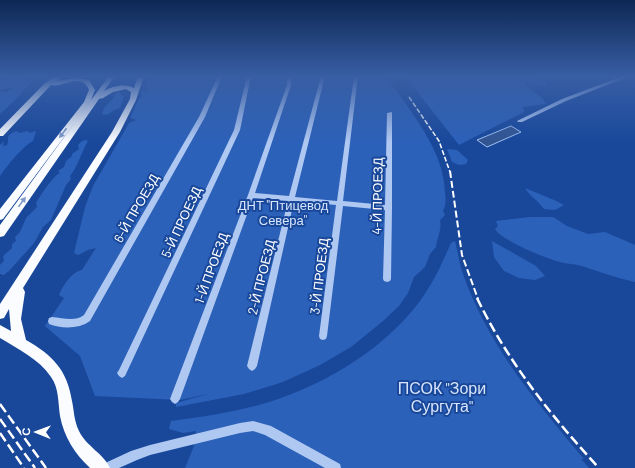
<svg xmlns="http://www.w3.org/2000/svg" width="635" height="468" font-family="Barlow,sans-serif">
<rect width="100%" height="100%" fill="#19489b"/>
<path fill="#2c61b9" d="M2,76H38L31,78L32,79L24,83L33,80L14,101L0,114V91L6,92L15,87L0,90V79L4,77Z
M147,76H386C410,111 444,149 445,193C446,199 446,205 443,211L445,215L440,220C442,230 437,238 436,247L430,254L425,267L414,277L408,293L399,306L383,321L351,347L320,365L283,382L244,394L176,407V403L208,394L180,400L95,396L80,356L45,326L64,298L59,295C63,286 71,272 82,270L96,248L88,250L78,255L74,253L85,207L93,186L129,123L136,120L130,118L140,97L144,96L140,94L142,91H148L146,85Z
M405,76H530L547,83L546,86L527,82L524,84L542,98L546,104L523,107L524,112L459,145Z
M116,92H120L121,95L124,96L120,108L114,110L107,115L102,114L104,108L113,99Z
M17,131L19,133L28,131L29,133L36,131L33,141C22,147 7,166 0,176V145L4,141L3,146L7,145C10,139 4,135 17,131Z
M86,140L88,141C81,153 78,166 70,176L71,179L66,185L51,220L43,227L34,243L9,271L4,275L0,274V265L4,261L3,256L12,248V244L16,241L15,237L20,232L26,218L37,207L36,203C41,195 52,177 60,173L58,171L64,167L66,161L72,156V154L79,149L78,145L82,141Z
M447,149L457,150L468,160L466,164L459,165L452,162Z
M525,188L554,200L564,205L555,210L544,209C538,200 530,197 525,188Z
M530,217H553L567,226L588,234L605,232L635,245V282C617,278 600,272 582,266C575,264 567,264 560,262C547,259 501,240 495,229L498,226L496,221Z
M455,241C458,252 459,263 463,274C488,345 536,402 584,459H581L589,468H185L194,446L196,431L183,433L169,429L171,421C207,416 244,411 278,399C337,379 400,338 431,284C439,271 445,256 451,243Z
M492,241L536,266L545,276L535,280L519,278L504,271L494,257Z"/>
<path fill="#325592" stroke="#a2c2f4" d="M511,126L521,132L487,147L477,140Z"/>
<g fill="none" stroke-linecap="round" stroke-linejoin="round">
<path fill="#afc8f2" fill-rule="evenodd" d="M218,76H222L205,117L90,321C79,329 62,329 49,324L48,321L49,318L52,317C63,318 75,322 84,315L199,117Z
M247,76H251L240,130L125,376L122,378L119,376L117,373L119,370L234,130Z
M287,76H291V85L255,193L289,196L321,76H325L295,197L337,201L354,76H358L343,201L385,205L387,113L392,112V208L391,279L390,281L387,282L384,281L383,279L385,210L343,206L327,336L326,339L323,340L320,339L319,336L336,205L294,201L257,366L255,369L252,371L249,369L247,366L288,201L253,198L180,399L178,402L175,404L172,402L170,399L248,195L287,85Z
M623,76H630L566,101L522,122H518L517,121L562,99Z
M253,421L271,426L340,464L341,468H325L265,435L253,431L240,433L150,455L137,460L119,468H102L103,464L131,451L150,445L240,423Z"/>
<path fill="#fafcff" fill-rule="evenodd" d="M55,76H63L57,81L76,78L89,80L95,90L91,100L109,76H115L104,91C112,86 125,83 134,88L138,76H144L136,100L120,132L23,288L25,292L21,319L26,340C52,355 67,369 72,401C74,410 74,421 79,431C86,446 104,454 110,468H90C75,454 64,437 60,416C58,402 59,388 51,377C39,359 18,349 0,338V325L11,331L9,309L4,318L0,319V304L112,132L130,99L131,92L126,89L113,92L103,98L99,99L4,236L0,237V225L76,121L3,219L0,220V209L84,102L89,90C81,71 62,89 51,85L3,136H0V129L43,85Z"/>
<path stroke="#fff" stroke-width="1.5" stroke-dasharray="5 2" stroke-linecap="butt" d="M409,97L439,141L450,172"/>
<path stroke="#fff" stroke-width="2" stroke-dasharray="7 3" stroke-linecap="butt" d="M450,171L462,255L478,299"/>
<path stroke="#fff" stroke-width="2.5" stroke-dasharray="10 4" stroke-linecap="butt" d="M477,298C508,362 551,416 599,468
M0,404L46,468
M0,419L35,468
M0,433L24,468"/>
</g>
<defs><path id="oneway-solid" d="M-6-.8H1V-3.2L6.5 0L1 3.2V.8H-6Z"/></defs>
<g fill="#7e99c8">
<use href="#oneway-solid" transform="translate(63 133) rotate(127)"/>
<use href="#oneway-solid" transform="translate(22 202) rotate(-54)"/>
</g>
<linearGradient id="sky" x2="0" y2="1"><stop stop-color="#0e2855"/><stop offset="0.54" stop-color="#385ea4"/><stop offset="1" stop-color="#385ea4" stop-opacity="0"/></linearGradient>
<rect width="635" height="142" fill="url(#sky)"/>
<g text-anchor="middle" stroke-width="4" stroke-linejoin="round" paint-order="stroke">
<g font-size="13" fill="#fff" stroke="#19489b">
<text transform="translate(377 196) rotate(-89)" y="5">4-Й ПРОЕЗД</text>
<text transform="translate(136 208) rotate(-60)" y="5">6-Й ПРОЕЗД</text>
<text transform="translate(181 222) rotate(-65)" y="5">5-Й ПРОЕЗД</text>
<text transform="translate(211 268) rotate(-70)" y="5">1-Й ПРОЕЗД</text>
<text transform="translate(319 276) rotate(-83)" y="5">3-Й ПРОЕЗД</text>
<text transform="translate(261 277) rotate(-76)" y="5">2-Й ПРОЕЗД</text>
</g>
<g font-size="13" fill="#d7e5fc" stroke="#19489b">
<text x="283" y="210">ДНТ "Птицевод<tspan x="283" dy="15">Севера"</tspan></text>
</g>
<g font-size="16" fill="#d7e5fc" stroke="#19489b">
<text x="442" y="394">ПСОК "Зори<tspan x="442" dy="18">Сургута"</tspan></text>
</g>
</g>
<g transform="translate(36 432) rotate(271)" stroke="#19489b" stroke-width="3" paint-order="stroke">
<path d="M0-3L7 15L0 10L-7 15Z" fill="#ffffff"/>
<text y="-6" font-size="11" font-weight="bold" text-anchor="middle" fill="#ffffff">С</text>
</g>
</svg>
